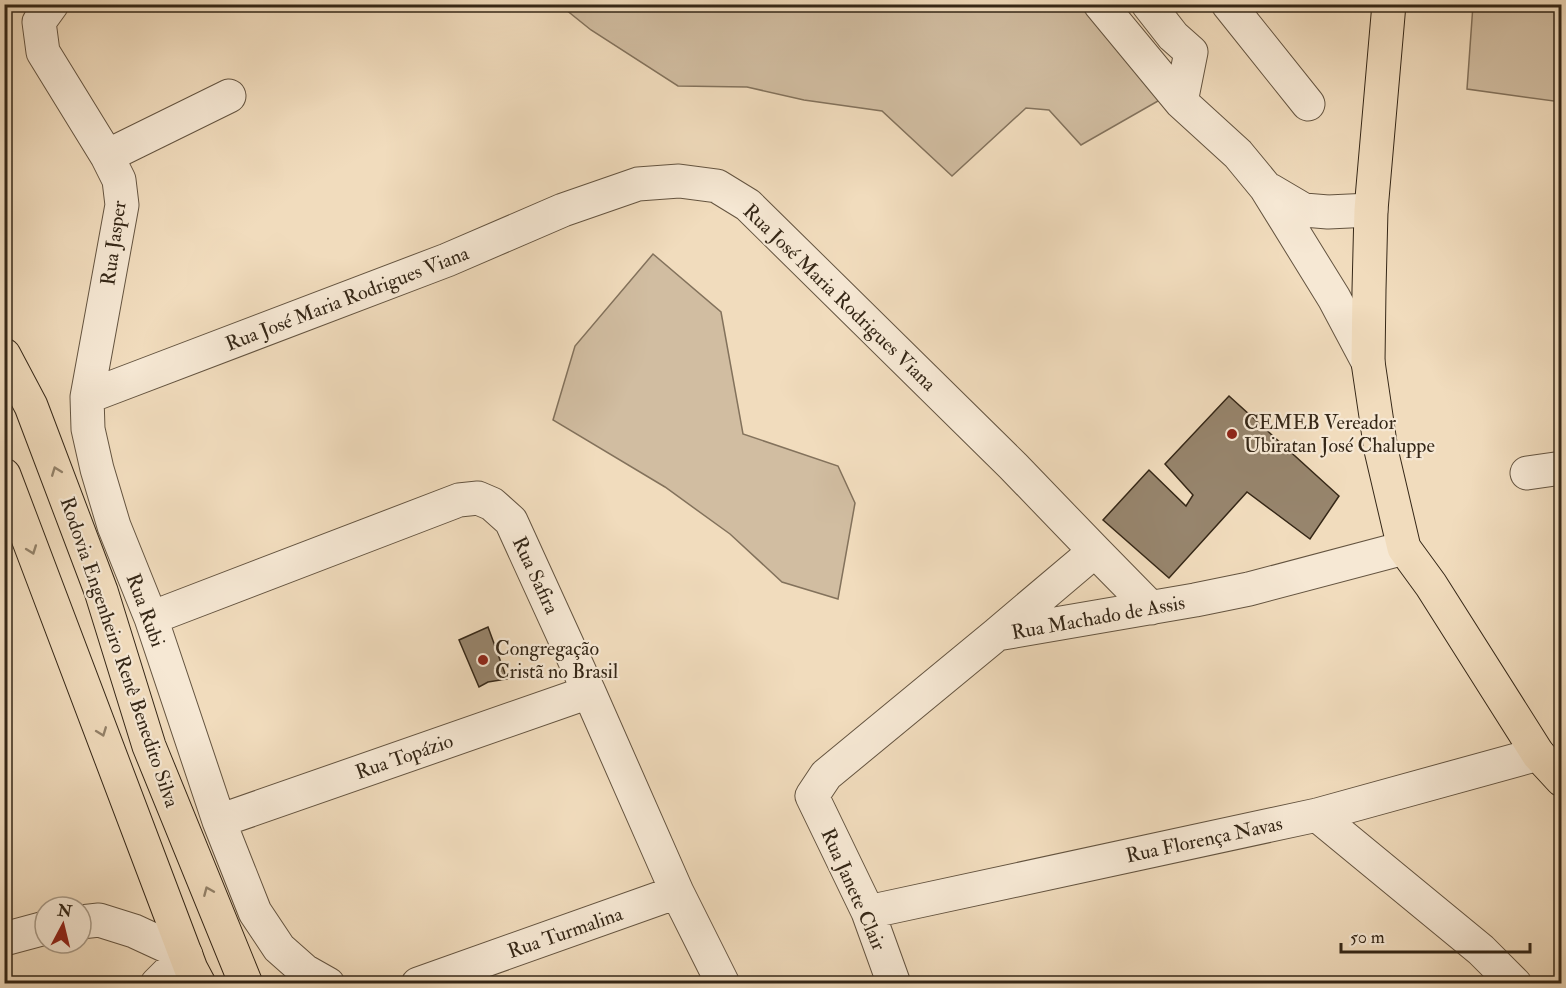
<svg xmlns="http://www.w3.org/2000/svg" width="1566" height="988" font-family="'IM FELL Double Pica',serif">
<rect width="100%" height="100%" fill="#f1dcbd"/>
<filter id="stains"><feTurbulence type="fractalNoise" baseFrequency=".00333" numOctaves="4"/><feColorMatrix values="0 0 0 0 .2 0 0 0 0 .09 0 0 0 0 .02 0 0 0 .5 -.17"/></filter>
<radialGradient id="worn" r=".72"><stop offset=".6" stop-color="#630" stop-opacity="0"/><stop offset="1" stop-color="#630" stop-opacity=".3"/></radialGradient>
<path fill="#d1bda1" stroke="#83725c" stroke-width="1.5" d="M560,5H1082L1165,97L1081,145L1049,110L1026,108L952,176L882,111L804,100L747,87L678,86L591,30Z
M1473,5H1561V102L1467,89Z
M653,254L721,312L743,434L838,466L855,503L838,599L782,582L730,534L665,487L553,420L575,346Z"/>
<path fill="#97856d" stroke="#352717" stroke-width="1.5" d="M1229,396L1339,496L1310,539L1247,492L1169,578L1103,520L1149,470L1186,506L1193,495L1165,464Z
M488,627L507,679L488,682L479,687L459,640Z"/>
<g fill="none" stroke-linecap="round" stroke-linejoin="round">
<defs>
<path id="minor" d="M52,4L39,22L43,52L107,156L119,180L122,205L87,397L88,429L97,469L114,526L151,618L219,821L255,912L279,948L305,971L328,984
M1100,4L1181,102L1238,154L1266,188L1334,298L1368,362
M1148,4L1173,36L1191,52L1181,102
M1228,4L1308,104
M107,156L229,96
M1270,190L1304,210L1328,212L1371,210
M87,397L447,260L563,210L638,184L679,181L717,186L748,205L1013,466L1095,551L1151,608
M1527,473L1562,468
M151,618L459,500L478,498L492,504L511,521L589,692L677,892L723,984
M998,633L1095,551
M1317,815L1481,950L1515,984
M219,821L589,692
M868,912L1317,815L1538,754
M81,922L99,920L134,931L186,955L157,984
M4,939L45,928
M418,984L677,892
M894,984L868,912L812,796L826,775L997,634L1195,600L1249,589L1404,548"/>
<path id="major" d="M1389,4L1371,210L1369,290L1368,362L1381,450L1404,548L1431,585L1538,754L1562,780
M4,355L31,406L101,591L149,746L246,984
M4,475L191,969L199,984"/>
</defs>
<use href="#minor" stroke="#645440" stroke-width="35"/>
<use href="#major" stroke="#352717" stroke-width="35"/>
<use href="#minor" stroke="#f6e8d4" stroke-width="33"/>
<use href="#major" stroke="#f1dcbd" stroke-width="33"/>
</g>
<defs><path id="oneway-chevron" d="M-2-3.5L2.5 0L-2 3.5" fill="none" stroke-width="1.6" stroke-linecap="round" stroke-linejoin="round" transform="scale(1.5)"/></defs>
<g stroke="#93826a">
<use href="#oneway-chevron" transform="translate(56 471) rotate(-111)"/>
<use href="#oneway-chevron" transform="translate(32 550) rotate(70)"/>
<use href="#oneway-chevron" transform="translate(102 732) rotate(69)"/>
<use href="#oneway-chevron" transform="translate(208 891) rotate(-113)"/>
</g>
<g fill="#8f2418" stroke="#f6e8d4" stroke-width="2">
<circle cx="1232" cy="434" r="6"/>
<circle cx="483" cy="660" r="6"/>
</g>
<g text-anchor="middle" stroke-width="4.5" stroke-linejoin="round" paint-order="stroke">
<g font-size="20" fill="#352717" stroke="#f6e8d4">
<text transform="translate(113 243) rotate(-82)" y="7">Rua Jasper</text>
<text transform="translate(840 297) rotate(44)" y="7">Rua José Maria Rodrigues Viana</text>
<text transform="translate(347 298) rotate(-21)" y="7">Rua José Maria Rodrigues Viana</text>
<text transform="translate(536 575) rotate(65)" y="7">Rua Safira</text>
<text transform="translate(146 610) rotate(70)" y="7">Rua Rubi</text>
<text transform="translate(1098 617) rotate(-10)" y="7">Rua Machado de Assis</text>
<text transform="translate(120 652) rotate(71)" y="7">Rodovia Engenheiro Renê Benedito Silva</text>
<text transform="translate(404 756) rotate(-19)" y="7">Rua Topázio</text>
<text transform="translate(1204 839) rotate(-12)" y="7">Rua Florença Navas</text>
<text transform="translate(854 889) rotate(66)" y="7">Rua Janete Clair</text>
<text transform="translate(565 932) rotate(-19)" y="7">Rua Turmalina</text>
</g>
<g font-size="20" fill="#352717" stroke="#f6e8d4" text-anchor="start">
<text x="1244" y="429">CEMEB Vereador<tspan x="1244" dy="23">Ubiratan José Chaluppe</tspan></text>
<text x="495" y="655">Congregação<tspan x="495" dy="23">Cristã no Brasil</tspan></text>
</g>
</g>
<rect width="1566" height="988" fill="none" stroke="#f1dcbd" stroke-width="24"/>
<rect x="6" y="6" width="1554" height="976" fill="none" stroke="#352717" stroke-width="3"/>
<rect x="12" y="12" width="1542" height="964" fill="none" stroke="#352717" stroke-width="1.5"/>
<g transform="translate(63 925) rotate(7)"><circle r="28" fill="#f6e8d4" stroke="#a99b88" stroke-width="1.5"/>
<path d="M0-4.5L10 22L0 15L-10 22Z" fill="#8f2418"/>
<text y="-9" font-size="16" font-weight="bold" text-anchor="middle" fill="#352717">N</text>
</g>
<path d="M1341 943v9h189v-9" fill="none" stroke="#352717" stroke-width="3"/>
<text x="1350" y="943" font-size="18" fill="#352717" stroke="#f6e8d4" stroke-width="4.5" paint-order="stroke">50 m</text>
<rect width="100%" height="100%" filter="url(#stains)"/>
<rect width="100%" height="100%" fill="url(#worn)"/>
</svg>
